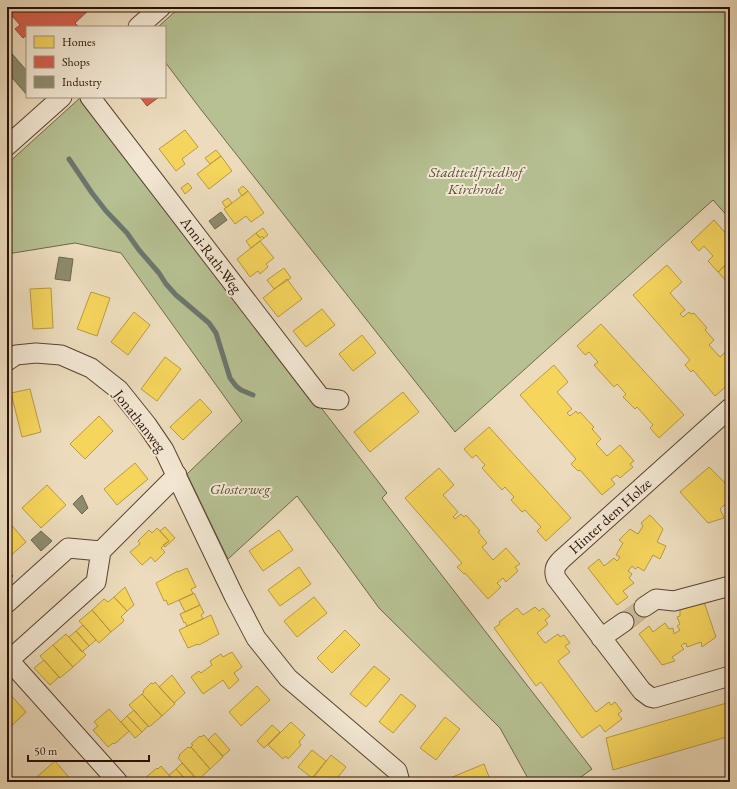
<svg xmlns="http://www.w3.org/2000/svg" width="737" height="789" font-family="'EB Garamond',serif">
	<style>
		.green { fill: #b6c092; stroke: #6f684a }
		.homes { fill: #f6d55c; stroke: #b89a41 }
		.shops { fill: #d6604d; stroke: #a24836 }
		.industry { fill: #8c8c6e; stroke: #6e664d }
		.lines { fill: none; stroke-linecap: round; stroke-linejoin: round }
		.stream { stroke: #6c766e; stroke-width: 5 }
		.minor-tunnel { stroke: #cfbda1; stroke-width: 19; stroke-dasharray: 19 10; stroke-linecap: butt }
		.minor-casing { stroke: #594230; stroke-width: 21 }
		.minor { stroke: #f3e8d4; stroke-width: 19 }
		.labels { text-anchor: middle; stroke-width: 4; stroke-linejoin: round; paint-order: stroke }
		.park-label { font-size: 15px; font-style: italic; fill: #5a4d34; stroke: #f3e8d4 }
		.street-label { font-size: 15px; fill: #280f01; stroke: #f3e8d4 }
	</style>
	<rect width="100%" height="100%" fill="#ecdcbd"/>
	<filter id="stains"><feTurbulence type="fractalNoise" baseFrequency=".005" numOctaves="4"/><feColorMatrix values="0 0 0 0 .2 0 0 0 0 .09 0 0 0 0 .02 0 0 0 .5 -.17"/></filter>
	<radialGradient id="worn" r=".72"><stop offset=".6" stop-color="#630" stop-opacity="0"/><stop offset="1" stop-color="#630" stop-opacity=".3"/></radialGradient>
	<path class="green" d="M 180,7 L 730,7 L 730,219 L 713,200 L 455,432 L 199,107 L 165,62 L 165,27 L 158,27 Z
		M 81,97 L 387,493 L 382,498 L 592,769 L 574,782 L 530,782 L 500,728 L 379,608 L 297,496 L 228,559 L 187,474 L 242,421 L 121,253 L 75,243 L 7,254 L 7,164 Z"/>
	<path class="homes" d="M 185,130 L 198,147 L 182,159 L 185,164 L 176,171 L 159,149 Z
		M 216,150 L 221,156 L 210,164 L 205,158 Z
		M 221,156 L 232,171 L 209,189 L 197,174 Z
		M 188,183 L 192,188 L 185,194 L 181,188 Z
		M 243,186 L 248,191 L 242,196 L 238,190 Z
		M 248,191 L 264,213 L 251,222 L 246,216 L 235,224 L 224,209 Z
		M 228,198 L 232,203 L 226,208 L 222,202 Z
		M 714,220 L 730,238 L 730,261 L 718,272 L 708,261 L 713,256 L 704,246 L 699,251 L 691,242 Z
		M 263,228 L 268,235 L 264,238 L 262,236 L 260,238 L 256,233 Z
		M 256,233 L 260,238 L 262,236 L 264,238 L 251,248 L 246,241 Z
		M 260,241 L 274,258 L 266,264 L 268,267 L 260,274 L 258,271 L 250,277 L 237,259 Z
		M 730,261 L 730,277 L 726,281 L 718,272 Z
		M 667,265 L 682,282 L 670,293 L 685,310 L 680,314 L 683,317 L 689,312 L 691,314 L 694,313 L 707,328 L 705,330 L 714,340 L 709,345 L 720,357 L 730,348 L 730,375 L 725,380 L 729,384 L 715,396 L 693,370 L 691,372 L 685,365 L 690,360 L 633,295 Z
		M 284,268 L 291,278 L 274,289 L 267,280 Z
		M 287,279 L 302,299 L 278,317 L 263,298 Z
		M 51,288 L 53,328 L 33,329 L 30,289 Z
		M 91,292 L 110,298 L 97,336 L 77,329 Z
		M 322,309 L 335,325 L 306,347 L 293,331 Z
		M 134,312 L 150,325 L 128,355 L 111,342 Z
		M 601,324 L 684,415 L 659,438 L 650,428 L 653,425 L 637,407 L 635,409 L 623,397 L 626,394 L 617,384 L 614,387 L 594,365 L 598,362 L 589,352 L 585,355 L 577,346 Z
		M 362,335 L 376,353 L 353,371 L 339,354 Z
		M 165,357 L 181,369 L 157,401 L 141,389 Z
		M 554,365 L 568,382 L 557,392 L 572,409 L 567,413 L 570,416 L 576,411 L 578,414 L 580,412 L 594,427 L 592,429 L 601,439 L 596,444 L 607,456 L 620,445 L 634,461 L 630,464 L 633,467 L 620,478 L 617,475 L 611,479 L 615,484 L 602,495 L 580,470 L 578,471 L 571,464 L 576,459 L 520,395 Z
		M 30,389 L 41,432 L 22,437 L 11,393 Z
		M 403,392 L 419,412 L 370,452 L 354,432 Z
		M 200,399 L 212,412 L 183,440 L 170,427 Z
		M 99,416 L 113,431 L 85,459 L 70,444 Z
		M 489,427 L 571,518 L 546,541 L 537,531 L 541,527 L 525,510 L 522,512 L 511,500 L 514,497 L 505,487 L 502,490 L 482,468 L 485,465 L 476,455 L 472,458 L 464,449 Z
		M 135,463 L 148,479 L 117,505 L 104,489 Z
		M 709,467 L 730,488 L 730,508 L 724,505 L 720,509 L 724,518 L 708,523 L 680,492 Z
		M 439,468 L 454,485 L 443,495 L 458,512 L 453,517 L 455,519 L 461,514 L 464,517 L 466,515 L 480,531 L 478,532 L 487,543 L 482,547 L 493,560 L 506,548 L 520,564 L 515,567 L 518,571 L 506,582 L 503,578 L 497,583 L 501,587 L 488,599 L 465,573 L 464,574 L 457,567 L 462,563 L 405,498 Z
		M 47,485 L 66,505 L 41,528 L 22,508 Z
		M 650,515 L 663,529 L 657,542 L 666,546 L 660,559 L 653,555 L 644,571 L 638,567 L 635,569 L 632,566 L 628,571 L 632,574 L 629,578 L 634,583 L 623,591 L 628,597 L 617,605 L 588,568 L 599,559 L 604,566 L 614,558 L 617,561 L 620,557 L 616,555 L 623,543 L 619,540 L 630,529 L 638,534 L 643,526 L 641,523 Z
		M 8,521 L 26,542 L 7,559 L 7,522 Z
		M 165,527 L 175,538 L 165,547 L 163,545 L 169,541 L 160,531 Z
		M 157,528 L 169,541 L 161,548 L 165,552 L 155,562 L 151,557 L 142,565 L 130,552 L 140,544 L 138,541 L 149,530 L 152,533 Z
		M 279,530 L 293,550 L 263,571 L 249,551 Z
		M 299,567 L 311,584 L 280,606 L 268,590 Z
		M 187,568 L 196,587 L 191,589 L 193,594 L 168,605 L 166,600 L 164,601 L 156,583 L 178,571 L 178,572 Z
		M 125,587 L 134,605 L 127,611 L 114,597 Z
		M 194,593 L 200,605 L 185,612 L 179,600 Z
		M 114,597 L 127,611 L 121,617 L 124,620 L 123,622 L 111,632 L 92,610 L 104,599 L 108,602 Z
		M 314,597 L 327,613 L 297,637 L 284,621 Z
		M 703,599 L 716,637 L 702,647 L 701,642 L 687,647 L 686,643 L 683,644 L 681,646 L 684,649 L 672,657 L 675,661 L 662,665 L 639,634 L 649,626 L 653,632 L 665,623 L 669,629 L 673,628 L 674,634 L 680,630 L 677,626 L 680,624 L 677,617 L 680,616 L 680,607 Z
		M 639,600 L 650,614 L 630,630 L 619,616 Z
		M 200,605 L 204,613 L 201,615 L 203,619 L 187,626 L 185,622 L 184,623 L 180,614 Z
		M 535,607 L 539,611 L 543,608 L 550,616 L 545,620 L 548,624 L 537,633 L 545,643 L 558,634 L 560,637 L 564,635 L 570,643 L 565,646 L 570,652 L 558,661 L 596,712 L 609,702 L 611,705 L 615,702 L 622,711 L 618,714 L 622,719 L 605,732 L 600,725 L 582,738 L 541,682 L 536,686 L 494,628 L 500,624 L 499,622 L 517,608 L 523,615 Z
		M 92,610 L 111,632 L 99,643 L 79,621 Z
		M 211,615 L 219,634 L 199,645 L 198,644 L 188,648 L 179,630 Z
		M 83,625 L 96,640 L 89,646 L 76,631 Z
		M 345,630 L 360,645 L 332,673 L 317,658 Z
		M 76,631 L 89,646 L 82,652 L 69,637 Z
		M 66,634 L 86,655 L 73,667 L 53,645 Z
		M 53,645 L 73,667 L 60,678 L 40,656 Z
		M 232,652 L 242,667 L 234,673 L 239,680 L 229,689 L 223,680 L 203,694 L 191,677 L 199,671 L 201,673 L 212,665 L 210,661 L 221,654 L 223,657 Z
		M 44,660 L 59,677 L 50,685 L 34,668 Z
		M 374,666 L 390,679 L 366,707 L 350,694 Z
		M 172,675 L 185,693 L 174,703 L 159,687 Z
		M 155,682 L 175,704 L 162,716 L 142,694 L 144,692 L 143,691 L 151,683 L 153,684 Z
		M 257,686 L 270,700 L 241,726 L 229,712 Z
		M 7,691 L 26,712 L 7,730 Z
		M 142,694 L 162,716 L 149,727 L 129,705 Z
		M 401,694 L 416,706 L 393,733 L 379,722 Z
		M 730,702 L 730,736 L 613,770 L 606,738 Z
		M 109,709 L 129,731 L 117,742 L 114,744 L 113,743 L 108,747 L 93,730 L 98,726 L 94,722 Z
		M 134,710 L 148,726 L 142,732 L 127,716 Z
		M 127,716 L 142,732 L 135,738 L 121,722 Z
		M 445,717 L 460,729 L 436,760 L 420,748 Z
		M 291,722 L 305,735 L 299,742 L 301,745 L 288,759 L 286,756 L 283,759 L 268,745 Z
		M 272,725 L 280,732 L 264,748 L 257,741 Z
		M 215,733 L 230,750 L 223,756 L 208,740 Z
		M 204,735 L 223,757 L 210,769 L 191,747 L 193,745 L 191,744 L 200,736 L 201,737 Z
		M 188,747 L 189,748 L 191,747 L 210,769 L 198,780 L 178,758 L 180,756 L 179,755 Z
		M 312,750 L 326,761 L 312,778 L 298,767 Z
		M 331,755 L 346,767 L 334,782 L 310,782 Z
		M 55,761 L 73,782 L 31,782 Z
		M 182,763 L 197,780 L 194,782 L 188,782 L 176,769 Z
		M 484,764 L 491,782 L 452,782 L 450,778 Z
		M 161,766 L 175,782 L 144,782 L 146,779 L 145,778 L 157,768 L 158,769 Z
		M 176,769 L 188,782 L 175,782 L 169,775 Z"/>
	<path class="shops" d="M 7,7 L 92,7 L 75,23 L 79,27 L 27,27 L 27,35 L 23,38 L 15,29 L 20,25 L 7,10 Z
		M 140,97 L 159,97 L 147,106 Z"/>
	<path class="industry" d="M 7,48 L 27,71 L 27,95 L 7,72 Z
		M 221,212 L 227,220 L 215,229 L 209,221 Z
		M 59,257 L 73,259 L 70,281 L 55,279 Z
		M 82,495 L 88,508 L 82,514 L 73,504 Z
		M 41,531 L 52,541 L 41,551 L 31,540 Z
		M 7,569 L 13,576 L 7,581 Z"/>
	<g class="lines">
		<path class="stream" d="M 69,159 L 92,193 L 106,211 L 127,233 L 139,250 L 159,273 L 166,284 L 176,295 L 209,323 L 216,333 L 230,378 L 236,386 L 241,390 L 253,395"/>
		<path class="minor-tunnel" d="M 624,622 L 644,607"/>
		<g class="minor-casing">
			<path id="minor" d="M 138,27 L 161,7
				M 90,97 L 321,398 L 339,400
				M 7,146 L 62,97
				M 7,361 L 16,355 L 36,353 L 61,355 L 91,368 L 119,390 L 147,425 L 164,450 L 234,596 L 256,638 L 288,678 L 397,771 L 400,782
				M 730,408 L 562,559 C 556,565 553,569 556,578 L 642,691 L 650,697 L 654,698 L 730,676
				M 7,603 L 68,548 L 101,551
				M 644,607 L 656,599 L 674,601 L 730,586
				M 601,638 L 624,622
				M 7,658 L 118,782
				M 7,662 L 96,582 L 101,551 L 177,475"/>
		</g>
		<use href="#minor" class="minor"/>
	</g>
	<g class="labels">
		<g class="park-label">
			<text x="476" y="177">Stadtteilfriedhof<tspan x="476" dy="17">Kirchrode</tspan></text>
			<text x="240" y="494">Glosterweg</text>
		</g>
		<g class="street-label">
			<text transform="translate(211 255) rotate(53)" y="5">Anni-Rath-Weg</text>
			<text transform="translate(140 421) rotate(52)" y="5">Jonathanweg</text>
			<text transform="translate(610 516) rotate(-42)" y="5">Hinter dem Holze</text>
		</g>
	</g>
	<rect width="737" height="789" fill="none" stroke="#ecdcbd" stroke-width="24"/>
	<rect x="8" y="8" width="721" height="773" fill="none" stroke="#280f01" stroke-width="2"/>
	<rect x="12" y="12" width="713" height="765" fill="none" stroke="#280f01"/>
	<rect x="26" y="26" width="140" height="72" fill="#f3e8d4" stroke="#a29180"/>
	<rect x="34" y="36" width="20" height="12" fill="#f6d55c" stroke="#a29180"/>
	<text x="62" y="46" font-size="12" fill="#280f01">Homes</text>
	<rect x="34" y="56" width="20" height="12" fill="#d6604d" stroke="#a29180"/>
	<text x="62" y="66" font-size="12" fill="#280f01">Shops</text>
	<rect x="34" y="76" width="20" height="12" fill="#8c8c6e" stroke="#a29180"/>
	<text x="62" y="86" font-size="12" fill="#280f01">Industry</text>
	<path d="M28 755v6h121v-6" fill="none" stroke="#280f01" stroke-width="2"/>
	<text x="34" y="755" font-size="12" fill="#280f01" stroke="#f3e8d4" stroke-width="3" paint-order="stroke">50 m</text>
	<rect width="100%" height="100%" filter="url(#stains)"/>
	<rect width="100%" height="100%" fill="url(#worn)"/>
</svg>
